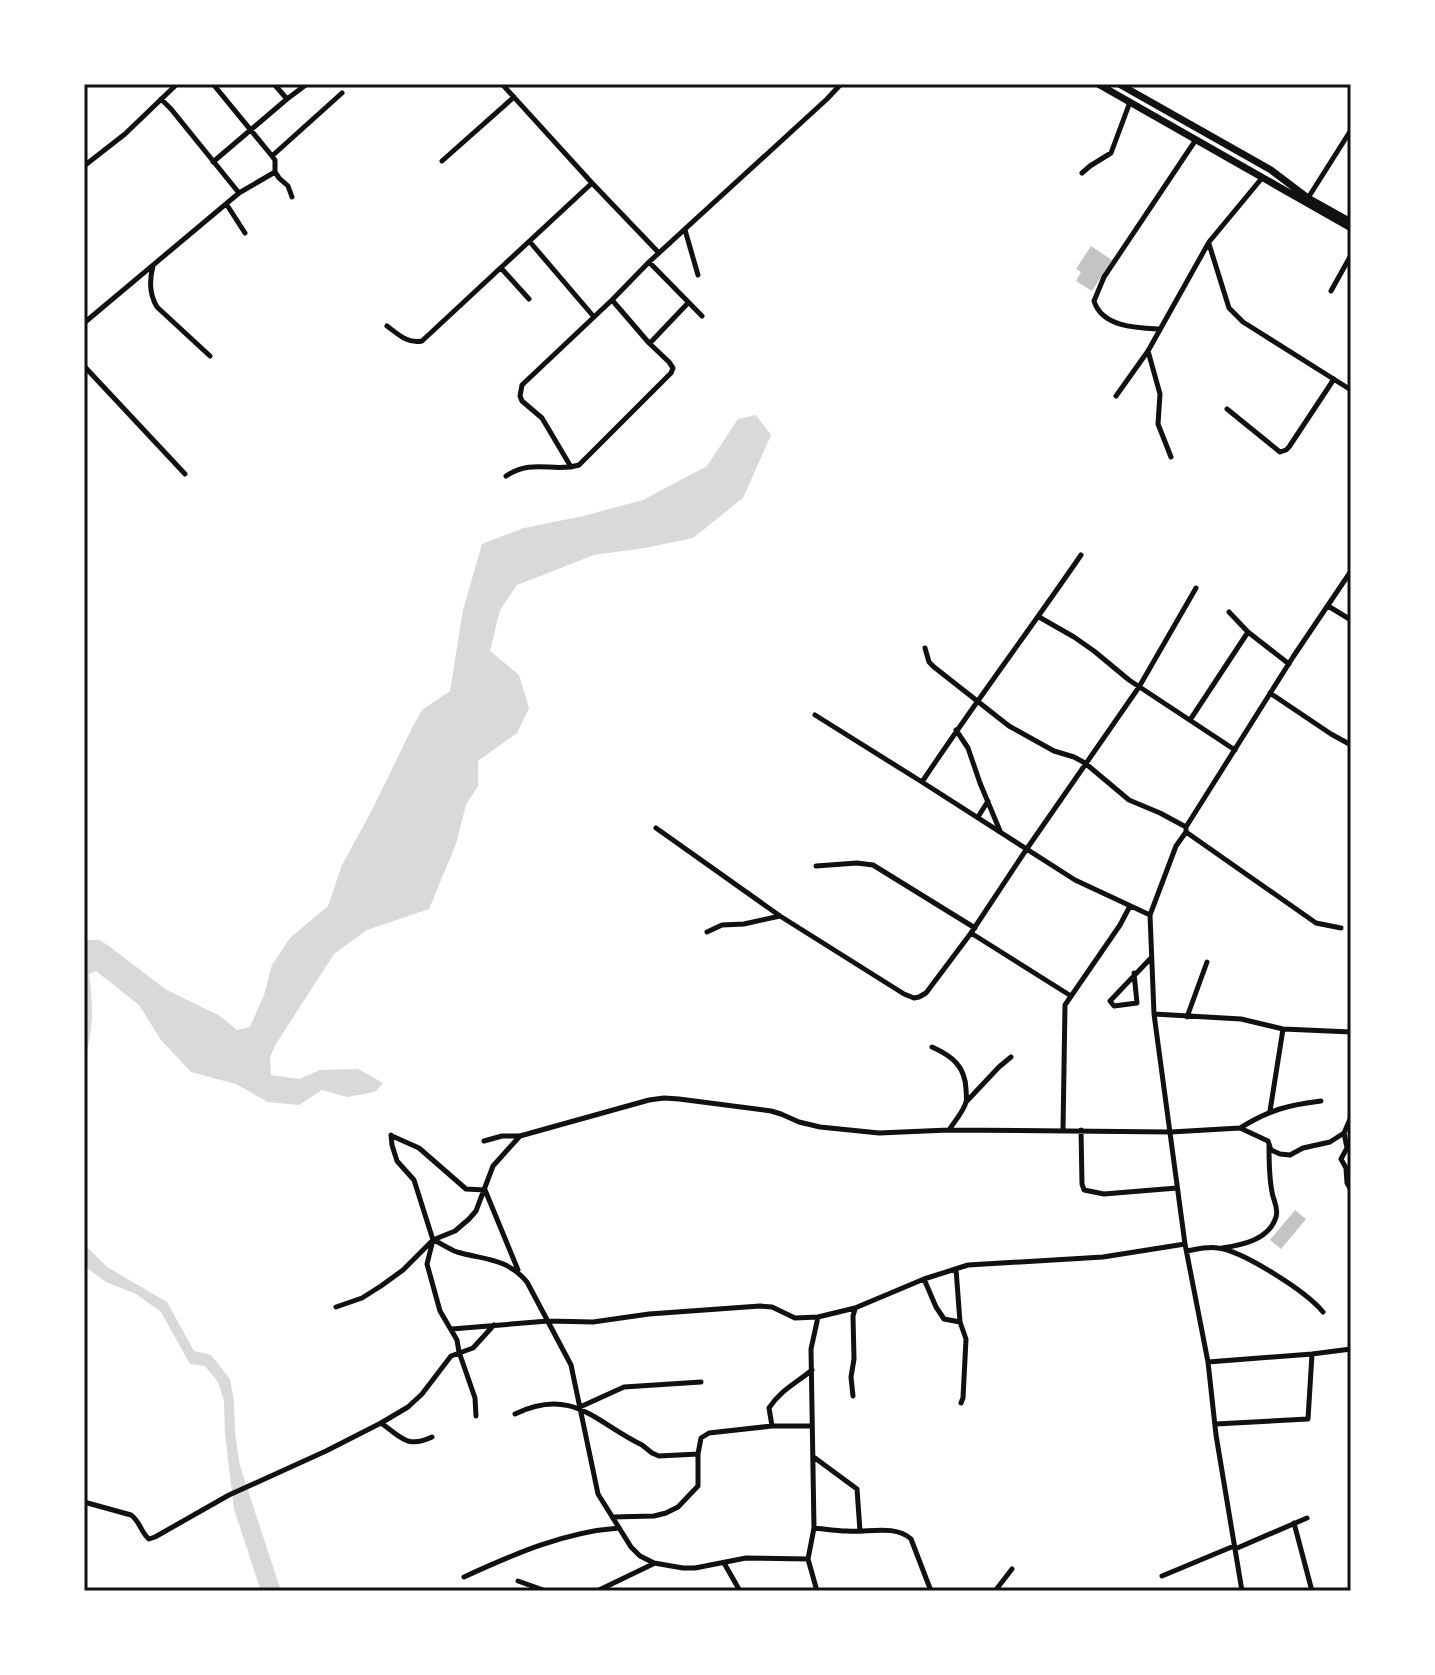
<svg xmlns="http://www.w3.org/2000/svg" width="1435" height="1675" font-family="'Asap Condensed',sans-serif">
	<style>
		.water { fill: #d9d9d9 }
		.building { fill: #c4c4c4 }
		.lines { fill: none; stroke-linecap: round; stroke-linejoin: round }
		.minor { stroke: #111; stroke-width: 5 }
		.primary { stroke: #111; stroke-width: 7 }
		.neatline { fill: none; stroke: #111; stroke-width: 3 }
	</style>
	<rect width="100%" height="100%" fill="#fff"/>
	<path class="water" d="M 756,415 L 771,435 L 743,498 L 693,538 L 645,548 L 594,555 L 517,585 L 500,610 L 490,651 L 519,675 L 529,708 L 517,733 L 478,761 L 478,786 L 466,805 L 456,844 L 429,909 L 367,930 L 334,954 L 276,1044 L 270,1057 L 271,1075 L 299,1079 L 320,1070 L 358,1069 L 383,1083 L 375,1092 L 347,1097 L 322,1090 L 299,1105 L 268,1102 L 236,1084 L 191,1072 L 161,1040 L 139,1005 L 96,971 L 89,974 C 94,1009 93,1029 84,1063 L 84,940 L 99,940 L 109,946 L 165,989 L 220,1016 L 237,1030 L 250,1027 L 264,995 L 272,965 L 290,938 L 328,906 L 342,865 L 371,812 L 412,728 L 422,710 L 450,691 L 463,610 L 482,544 L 524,528 L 583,516 L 643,500 L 707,466 L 738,419 Z
		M 84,1244 L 107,1267 L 167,1302 L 194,1351 L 211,1355 L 230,1379 L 234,1401 L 235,1433 L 240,1466 L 281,1591 L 261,1591 L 234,1509 L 225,1434 L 224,1401 L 218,1382 L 205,1366 L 190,1364 L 161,1312 L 136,1294 L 106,1282 L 84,1266 Z"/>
	<path class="building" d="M 1091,246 L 1112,260 L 1092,291 L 1076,281 L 1081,272 L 1076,269 Z
		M 1295,1210 L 1306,1219 L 1281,1249 L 1270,1240 Z"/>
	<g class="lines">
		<path class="minor" d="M 213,84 L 272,156 L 275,160 L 275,172 L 279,178 L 288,186 L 292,197
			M 274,84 L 287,99
			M 502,84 L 592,183 L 659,253
			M 272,156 L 342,93
			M 442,161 L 514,97
			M 213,162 L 287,99 L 307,84
			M 84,166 L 125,134 L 177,84
			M 1082,173 L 1090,166 L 1111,153 L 1130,102
			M 239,193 L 275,172
			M 1308,198 L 1351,130
			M 227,205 L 245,233
			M 685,230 L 698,275
			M 530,242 L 594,317
			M 1209,244 L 1229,308 L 1243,322 L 1351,390
			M 649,262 L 702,316
			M 153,266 C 149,281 149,294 157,307 L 210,356
			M 501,268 L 529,299
			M 1331,291 L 1351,255
			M 84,323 L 239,193 L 171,109 L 161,99
			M 387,326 C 398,334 407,344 422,341 L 592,183
			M 1159,329 C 1136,328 1102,327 1094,301 L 1104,277 L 1195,141
			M 650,343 L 688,303
			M 1148,351 L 1160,394 L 1158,424 L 1171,457
			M 84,366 L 185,474
			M 1116,396 L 1148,351 L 1209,242 L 1262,178
			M 1227,409 L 1280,452 L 1286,450 L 1289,447 L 1334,379
			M 571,467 L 542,418 L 522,401 L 520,396 L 522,385 L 612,300 L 649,262 L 827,99 L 841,84
			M 506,476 C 533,458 554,473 579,465 L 671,373 L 673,368 L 669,362 L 649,343 L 612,300
			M 1081,555 C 1029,631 973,705 922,782 L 1075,880 L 1150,915
			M 1328,606 L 1351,620
			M 1229,612 L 1248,632 L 1289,664
			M 1039,617 L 1074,637 L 1094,651 L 1129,680 L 1235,750
			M 925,648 L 929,662 L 934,667 L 1009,726 L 1054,751 L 1074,757 L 1085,763 L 1129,800 L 1160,813 L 1186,827
			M 1270,693 L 1331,734 L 1351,745
			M 815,715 L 922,782
			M 1190,720 L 1248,632
			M 956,730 L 968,748 L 980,783 L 1000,831
			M 978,817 L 988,801
			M 656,828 L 780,916 L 904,994 L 914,998 L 919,997 L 926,993 L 971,933 L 1026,850 L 1139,687 L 1196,588
			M 1186,832 L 1316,923 L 1341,928
			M 816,866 L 857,863 L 873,865 L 975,928
			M 707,932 L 722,925 L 744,924 L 780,916
			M 971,933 L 1071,996
			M 1134,973 L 1137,1003 L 1114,1006 L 1110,1001 L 1150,959
			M 1154,1014 L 1241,1019 L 1283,1029 L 1351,1032
			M 1187,1017 L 1207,962
			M 932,1047 C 952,1056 965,1066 966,1089 C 966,1091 967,1100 966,1102 C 964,1111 954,1122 949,1130
			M 967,1101 L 999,1067 L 1011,1057
			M 1270,1111 L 1283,1029
			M 1240,1128 C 1269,1110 1288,1105 1321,1101
			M 1063,1130 L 1065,1005 L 1120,925 L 1130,906
			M 1081,1130 L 1082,1184 L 1084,1190 L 1104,1194 L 1177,1188
			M 1344,1133 L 1347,1148 L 1341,1159 L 1346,1168 L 1347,1183 L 1351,1190
			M 391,1135 L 392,1145 L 397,1161 L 414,1180 L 433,1240 L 427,1264 L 440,1311 L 457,1340 L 459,1352 L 475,1398 L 476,1416
			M 392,1136 L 419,1148 L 466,1189 L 485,1190 L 518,1270
			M 484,1141 L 502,1136 L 519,1136
			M 434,1240 C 442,1244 449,1249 457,1252 C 485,1260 507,1258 527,1282 L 571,1365 L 598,1494 L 631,1547 L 640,1556 L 654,1563 L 683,1568 L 695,1568 L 746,1558 L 808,1559
			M 1222,1248 C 1242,1245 1269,1240 1276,1217 C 1279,1208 1273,1200 1272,1192 C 1269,1177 1269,1161 1269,1146
			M 1187,1251 C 1198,1249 1208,1246 1218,1248 C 1243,1251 1307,1292 1323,1312
			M 956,1269 L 960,1322 L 966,1339 L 963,1398 L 961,1403
			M 924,1279 L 936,1307 L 944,1319 L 960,1322
			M 336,1307 L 362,1298 L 381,1286 L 403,1270 L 433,1240 L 455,1231 L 469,1219 L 476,1211 L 493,1166 L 520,1136 L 649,1100 L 664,1098 L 679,1099 L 771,1111 L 781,1114 L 799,1122 L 820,1127 L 879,1133 L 949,1130 L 1171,1132 L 1240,1128 L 1268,1141 L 1271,1150 L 1280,1154 L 1290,1155 L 1303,1148 L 1330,1142 L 1344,1133 L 1351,1117
			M 452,1329 L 548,1321 L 593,1322 L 649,1314 L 760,1306 L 772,1307 L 795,1318 L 818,1317
			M 1208,1362 L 1312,1354 L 1351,1349
			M 853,1396 L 851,1377 L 854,1359 L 853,1316 L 855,1309
			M 580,1407 L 624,1387 L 701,1382
			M 515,1414 C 573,1386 596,1423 642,1445 L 652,1453 L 659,1456 L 698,1454
			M 381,1423 C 401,1437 407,1449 432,1437
			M 1216,1424 L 1308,1419 L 1312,1354
			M 772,1426 L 769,1408 C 781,1390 795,1384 812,1370
			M 815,1458 L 857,1489 L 860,1531
			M 84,1502 L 131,1515 C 140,1521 141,1533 149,1539 L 155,1537 L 229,1495 L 326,1451 L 381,1423 L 408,1407 L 422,1394 L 451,1356 L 473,1348 L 494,1325
			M 613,1517 L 654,1516 L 666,1513 L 678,1507 L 698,1486 L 698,1454 L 701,1438 L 709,1433 L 772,1426 L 812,1426
			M 1294,1523 L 1312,1591
			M 814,1528 C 825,1529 836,1531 847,1531 C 867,1533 895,1524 911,1539 L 931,1591
			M 1235,1549 L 1307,1518
			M 724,1563 L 740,1591
			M 1162,1576 L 1234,1546
			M 464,1577 C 514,1554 564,1532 619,1528
			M 518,1581 L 546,1591
			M 597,1591 L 653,1564
			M 817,1591 L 808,1559 L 814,1528 L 811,1349 L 818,1317 L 855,1308 L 924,1279 L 968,1265 L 1103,1257 L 1185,1244
			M 995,1591 L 1012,1569
			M 1242,1591 L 1216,1435 L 1208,1362 L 1185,1244 L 1154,1014 L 1150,915 L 1176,846 L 1186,832 L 1186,827 L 1293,657 L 1351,571"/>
		<path class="primary" d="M 1098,84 L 1351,228
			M 1119,84 L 1271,170 L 1308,198 L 1351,222"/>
	</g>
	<rect width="1435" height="1675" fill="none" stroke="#ffffff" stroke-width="172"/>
	<rect x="86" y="86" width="1263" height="1503" class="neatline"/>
</svg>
